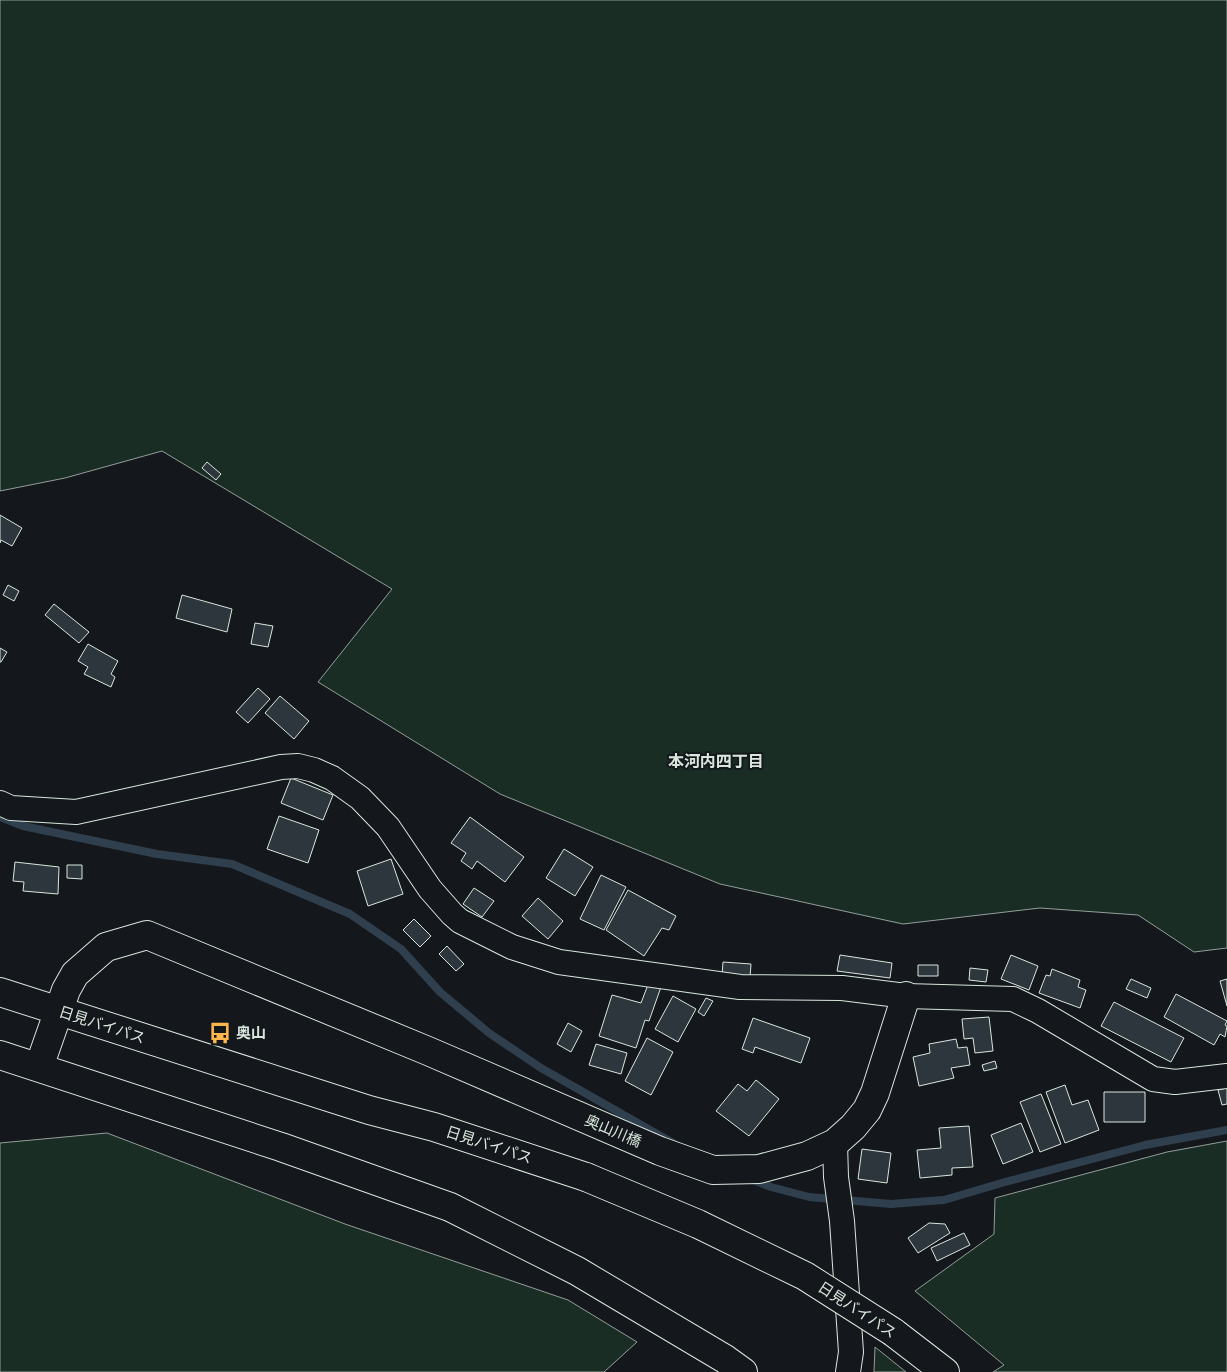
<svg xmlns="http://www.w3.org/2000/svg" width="1227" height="1372" font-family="'PT Sans Narrow','Noto Sans JP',sans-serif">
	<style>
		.green { fill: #1a2d24; stroke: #939e99 }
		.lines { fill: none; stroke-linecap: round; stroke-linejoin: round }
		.stream { stroke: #2f3f4d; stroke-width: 8 }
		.building { fill: #2c363c; stroke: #d8e6dc }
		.street-casing { stroke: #d8e6dc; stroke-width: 26 }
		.secondary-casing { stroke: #d8e6dc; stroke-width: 30 }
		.highway-casing { stroke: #d8e6dc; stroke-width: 30 }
		.street { stroke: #14181c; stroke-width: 24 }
		.secondary { stroke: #14181c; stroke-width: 28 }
		.highway { stroke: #14181c; stroke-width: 28 }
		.highway-bridge-casing { stroke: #d8e6dc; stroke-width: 30; stroke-linecap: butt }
		.highway-bridge { stroke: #14181c; stroke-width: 28 }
		.labels { text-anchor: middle; stroke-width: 4; stroke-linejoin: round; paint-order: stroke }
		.street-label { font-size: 15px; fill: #d8e6dc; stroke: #14181c }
		.poi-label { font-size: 15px; font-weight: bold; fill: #d8e6dc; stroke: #14181c; text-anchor: start }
		.neighbourhood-label { font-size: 16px; font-weight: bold; fill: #d8e6dc; stroke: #14181c }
	</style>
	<rect width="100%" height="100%" fill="#14181c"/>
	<path class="green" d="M 0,0 L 1227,0 L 1227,948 L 1194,952 L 1138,915 L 1040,908 L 903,924 L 720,884 L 500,794 L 318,682 L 392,589 L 162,451 L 65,478 L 0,491 Z
		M 107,1133 L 345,1224 L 568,1300 L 637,1342 L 604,1372 L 0,1372 L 0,1143 Z
		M 1227,1141 L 1227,1372 L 993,1372 L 1004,1365 L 915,1291 L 994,1234 L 995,1198 L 1167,1152 Z
		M 875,1347 L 906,1372 L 874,1372 Z"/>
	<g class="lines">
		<path class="stream" d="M 0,817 L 23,826 L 157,854 L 232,864 L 350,914 L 401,949 L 440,992 L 489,1033 L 541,1068 L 673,1143
			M 751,1179 L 771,1187 L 809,1197 L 891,1204 L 944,1200 L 1005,1182 L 1145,1145 L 1227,1130"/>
	</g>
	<path class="building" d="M 207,462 L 221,474 L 216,480 L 202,468 Z
		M 0,515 L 22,528 L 12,546 L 1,540 L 0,543 Z
		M 8,585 L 19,591 L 14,601 L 3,595 Z
		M 182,595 L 232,609 L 227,632 L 176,618 Z
		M 54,604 L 89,632 L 79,643 L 45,615 Z
		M 255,623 L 273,626 L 268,647 L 251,644 Z
		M 88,644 L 118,661 L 111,674 L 115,677 L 111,687 L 84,674 L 88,667 L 78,661 Z
		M 0,648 L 7,652 L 1,662 L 0,662 Z
		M 258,688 L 270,699 L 248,723 L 236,712 Z
		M 280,696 L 309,721 L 294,739 L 265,713 Z
		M 291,778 L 333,795 L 323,820 L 281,803 Z
		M 279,816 L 319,830 L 308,863 L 267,849 Z
		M 470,817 L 524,857 L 505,882 L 477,861 L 472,869 L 461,861 L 466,853 L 451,843 Z
		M 564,849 L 593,867 L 575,896 L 546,878 Z
		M 391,859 L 403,894 L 368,906 L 357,871 Z
		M 15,862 L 59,867 L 58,894 L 23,891 L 24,882 L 13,881 Z
		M 67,865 L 82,865 L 82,879 L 67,878 Z
		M 601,875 L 626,887 L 604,930 L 580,919 Z
		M 474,888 L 494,901 L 482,917 L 463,904 Z
		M 628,890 L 676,916 L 669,930 L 662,928 L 644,956 L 606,930 Z
		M 538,898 L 563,921 L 548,939 L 522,916 Z
		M 414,919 L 431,936 L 420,947 L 403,930 Z
		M 447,946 L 464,964 L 456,971 L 439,954 Z
		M 840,955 L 892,963 L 890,978 L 837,971 Z
		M 1011,955 L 1038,966 L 1029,990 L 1001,979 Z
		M 723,962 L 751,964 L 750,978 L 722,976 Z
		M 918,965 L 938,965 L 938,976 L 918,976 Z
		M 970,968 L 988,970 L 986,982 L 969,980 Z
		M 1052,969 L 1080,980 L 1078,987 L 1086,990 L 1080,1008 L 1039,993 L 1046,975 L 1050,976 Z
		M 1131,979 L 1151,988 L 1147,998 L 1126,989 Z
		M 1227,979 L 1227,1006 L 1220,981 Z
		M 649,982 L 661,987 L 649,1021 L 645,1020 L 636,1048 L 599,1036 L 612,995 L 641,1003 Z
		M 1176,994 L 1227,1021 L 1225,1025 L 1227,1026 L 1225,1037 L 1220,1034 L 1214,1045 L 1164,1017 Z
		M 673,996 L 696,1009 L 678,1042 L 655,1029 Z
		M 706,998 L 713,1001 L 704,1016 L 698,1012 Z
		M 1114,1002 L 1184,1038 L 1171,1062 L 1101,1026 Z
		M 989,1017 L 993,1051 L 975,1053 L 973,1038 L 964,1039 L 962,1019 Z
		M 753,1018 L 810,1038 L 801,1063 L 755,1047 L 753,1053 L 742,1049 Z
		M 568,1023 L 582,1031 L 571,1052 L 557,1044 Z
		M 647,1038 L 673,1052 L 651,1095 L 625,1081 Z
		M 956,1039 L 958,1048 L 967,1047 L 970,1065 L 951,1068 L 954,1078 L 919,1086 L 913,1057 L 930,1053 L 929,1044 Z
		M 596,1044 L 627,1053 L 621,1074 L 589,1065 Z
		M 995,1061 L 997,1068 L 984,1071 L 982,1065 Z
		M 756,1080 L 779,1099 L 749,1136 L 716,1111 L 738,1084 L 747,1091 Z
		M 1065,1085 L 1072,1105 L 1088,1100 L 1099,1130 L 1065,1143 L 1046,1092 Z
		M 1227,1088 L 1227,1104 L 1222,1105 L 1218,1090 Z
		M 1104,1092 L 1145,1092 L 1145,1122 L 1104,1122 Z
		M 1041,1094 L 1061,1144 L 1040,1152 L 1020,1102 Z
		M 1021,1123 L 1033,1152 L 1003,1164 L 991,1135 Z
		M 969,1126 L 973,1167 L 952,1168 L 952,1175 L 920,1178 L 917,1150 L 941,1148 L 939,1128 Z
		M 862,1149 L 891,1153 L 887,1183 L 858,1179 Z
		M 929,1223 L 945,1224 L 950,1233 L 918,1253 L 908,1238 Z
		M 964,1233 L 970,1245 L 937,1261 L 931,1248 Z"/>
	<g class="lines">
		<g class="street-casing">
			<path id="street" d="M 0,803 L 11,808 L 76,812 L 281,767 L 298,766 L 314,770 L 332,778 L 360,798 L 388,827 L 430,889 L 452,914 L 460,921 L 512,947 L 559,962 L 740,987 L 842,988 L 906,996 L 1013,999 L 1038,1011 L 1153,1079 L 1175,1082 L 1227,1076
				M 835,1143 L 836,1177 L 842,1221 L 851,1352 L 848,1372"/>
		</g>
		<g class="secondary-casing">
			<path id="secondary" d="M 39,1067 L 66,990 L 75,974 L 106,947 L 147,935 L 428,1051 L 660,1151 L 713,1170 L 759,1169 L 807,1156 L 835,1143 L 853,1127 L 867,1110 L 875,1093 L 906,996"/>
		</g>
		<g class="highway-casing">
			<path id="highway" d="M 0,992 L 369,1110 L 434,1127 L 586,1177
				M 0,1055 L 281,1147 L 450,1207 L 577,1271 L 725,1359 L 743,1372
				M 893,1332 L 945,1372"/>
		</g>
		<use href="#street" class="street"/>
		<use href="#secondary" class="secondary"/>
		<use href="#highway" class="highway"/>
		<g class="highway-bridge-casing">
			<path id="highway-bridge" d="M 586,1177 L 698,1224 L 805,1276 L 893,1332"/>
		</g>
		<use href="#highway-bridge" class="highway-bridge"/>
	</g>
	<defs>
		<g id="bus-bare" transform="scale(1.725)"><path d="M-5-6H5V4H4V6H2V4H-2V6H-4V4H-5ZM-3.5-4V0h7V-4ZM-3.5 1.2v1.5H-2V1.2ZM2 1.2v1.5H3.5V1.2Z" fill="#ffb74d" stroke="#14181c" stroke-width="2.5" paint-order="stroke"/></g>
	</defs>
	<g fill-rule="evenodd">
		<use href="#bus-bare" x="220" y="1033"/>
	</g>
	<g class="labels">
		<g class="street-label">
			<text transform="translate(102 1025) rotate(18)" y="5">日見バイパス</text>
			<text transform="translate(613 1131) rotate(23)" y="5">奥山川橋</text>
			<text transform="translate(489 1145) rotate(18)" y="5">日見バイパス</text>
			<text transform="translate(857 1310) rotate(33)" y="5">日見バイパス</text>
		</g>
		<g class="poi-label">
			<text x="236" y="1038">奥山</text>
		</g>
		<g class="neighbourhood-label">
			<text x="716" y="767">本河内四丁目</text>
		</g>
	</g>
</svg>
